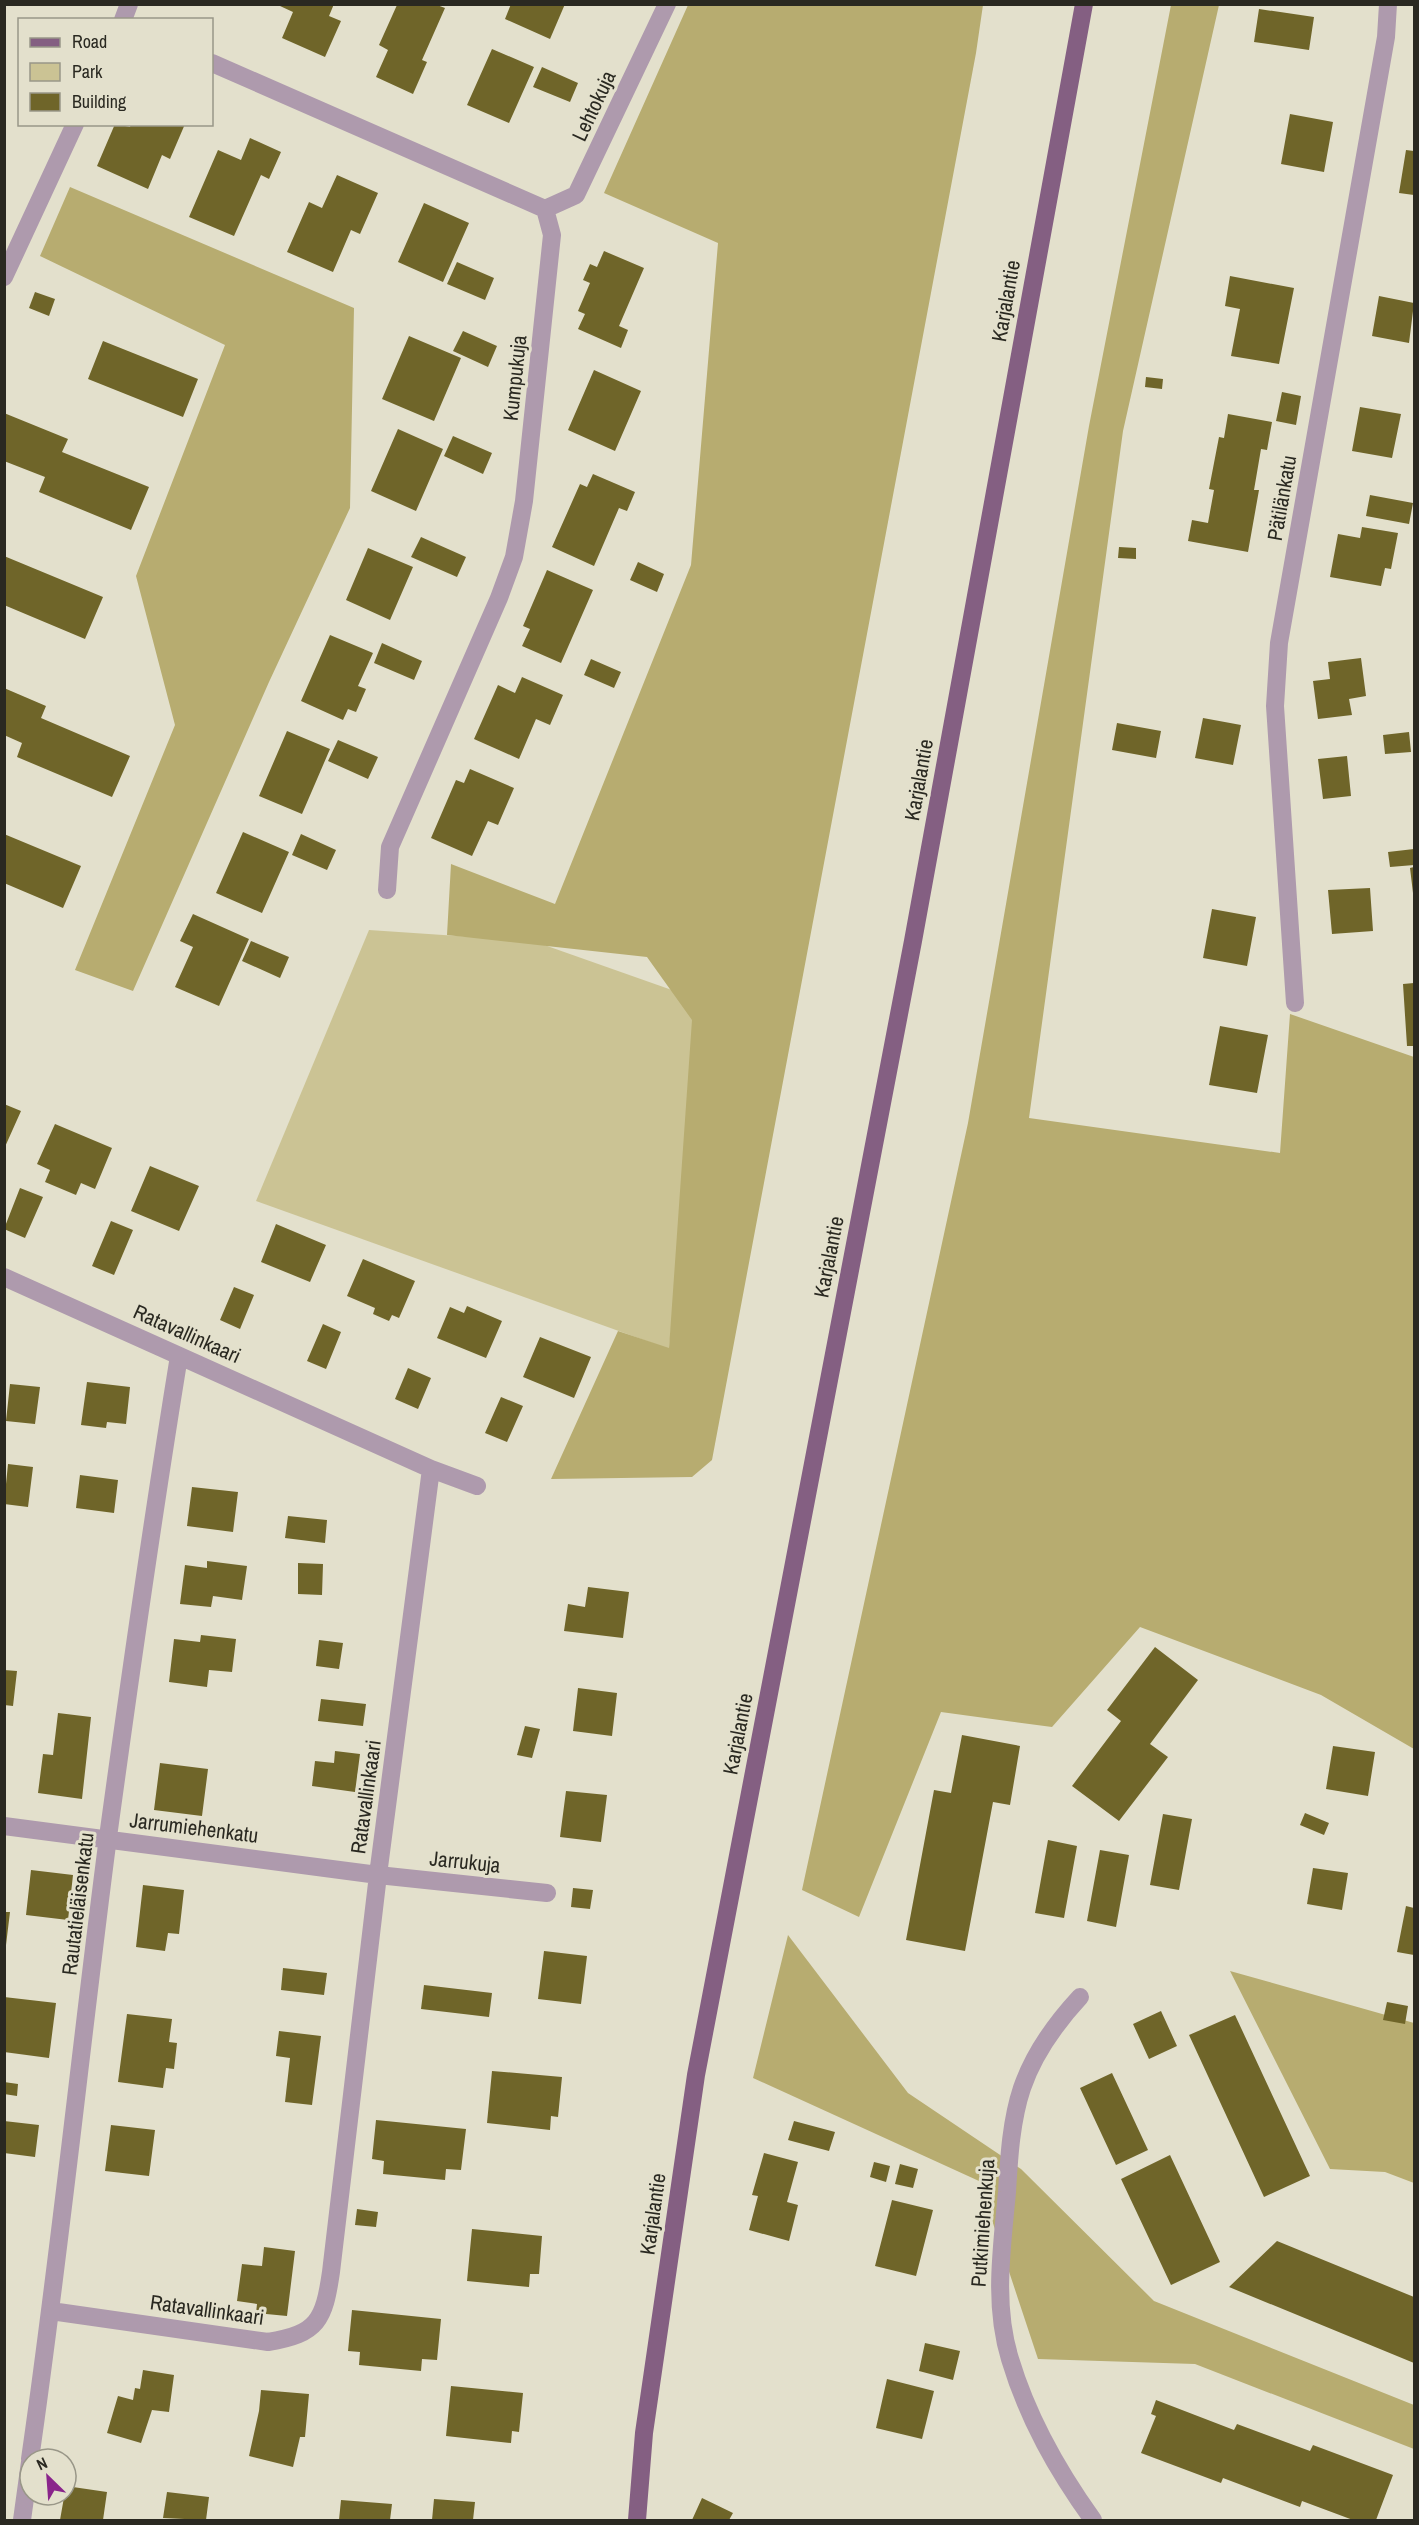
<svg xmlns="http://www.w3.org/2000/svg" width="1419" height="2525" font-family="'Archivo Narrow',sans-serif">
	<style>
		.green { fill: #cbc394 }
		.forest { fill: #b7ac70 }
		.building { fill: #6f6529 }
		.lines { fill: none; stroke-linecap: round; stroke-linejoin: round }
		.minor { stroke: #ae9aad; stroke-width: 18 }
		.major { stroke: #845f82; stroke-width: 18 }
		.labels { text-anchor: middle; stroke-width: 6; stroke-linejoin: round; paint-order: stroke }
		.street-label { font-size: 21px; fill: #2a2921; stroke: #e3e0cc }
	</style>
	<rect width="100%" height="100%" fill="#e3e0cc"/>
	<path class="green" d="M 369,930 L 533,941 L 703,1001 L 669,1349 L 256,1201 Z"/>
	<path class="forest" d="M 688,5 L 983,5 L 976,53 L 712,1460 L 692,1477 L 551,1479 L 618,1331 L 669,1348 L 692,1020 L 647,957 L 447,935 L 451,864 L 555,904 L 691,565 L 718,243 L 604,193 Z
		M 1171,5 L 1219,5 L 1123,431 L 1029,1118 L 1280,1153 L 1290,1014 L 1414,1057 L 1414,1749 L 1321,1695 L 1140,1627 L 1052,1727 L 941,1712 L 859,1917 L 802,1890 L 968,1123 L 1089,426 Z
		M 70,187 L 354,308 L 350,508 L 269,682 L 133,991 L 75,970 L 175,725 L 136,576 L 225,345 L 40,256 Z
		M 788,1935 L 908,2093 L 1021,2169 L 1154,2301 L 1414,2405 L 1414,2449 L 1195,2364 L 1038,2359 L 979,2181 L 753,2078 Z
		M 1230,1971 L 1414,2023 L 1414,2183 L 1385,2172 L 1330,2169 Z"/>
	<path class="building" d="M 281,4 L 334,4 L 329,16 L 341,21 L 325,57 L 282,38 L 293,12 L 280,6 Z
		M 511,4 L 565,4 L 550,39 L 505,19 Z
		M 397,5 L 437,5 L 445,8 L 422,60 L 427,62 L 413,94 L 376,77 L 388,50 L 379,45 Z
		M 1259,9 L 1314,17 L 1309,50 L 1254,42 Z
		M 492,49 L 534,67 L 509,123 L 467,105 Z
		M 542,67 L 578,83 L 570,102 L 533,87 Z
		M 1290,114 L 1333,122 L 1324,172 L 1281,164 Z
		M 115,124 L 130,127 L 131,124 L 185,124 L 170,159 L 162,155 L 148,189 L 97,166 Z
		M 250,138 L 281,152 L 269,179 L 261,175 L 234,236 L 189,217 L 218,150 L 241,160 Z
		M 1406,150 L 1414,151 L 1414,195 L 1399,193 Z
		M 337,175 L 378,193 L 360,234 L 351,230 L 333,272 L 287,252 L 309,202 L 322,208 Z
		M 424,203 L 469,223 L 443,282 L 398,262 Z
		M 604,251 L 644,268 L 619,326 L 628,330 L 621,348 L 578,329 L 585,314 L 578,311 L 590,283 L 583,280 L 590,264 L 597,267 Z
		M 457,262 L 494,278 L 485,300 L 447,284 Z
		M 1230,276 L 1294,288 L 1279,364 L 1231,356 L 1240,309 L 1225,306 Z
		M 35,292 L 55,299 L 49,316 L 29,308 Z
		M 1379,296 L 1414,303 L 1409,343 L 1372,336 Z
		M 463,331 L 497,346 L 488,367 L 453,351 Z
		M 409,336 L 461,358 L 434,421 L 382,399 Z
		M 103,341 L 198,379 L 183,417 L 88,379 Z
		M 594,370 L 641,391 L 615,451 L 568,430 Z
		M 1146,377 L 1163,379 L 1162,389 L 1145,387 Z
		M 1282,392 L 1301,396 L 1296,425 L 1276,421 Z
		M 1360,407 L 1401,414 L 1392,458 L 1352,451 Z
		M 4,413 L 68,439 L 62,452 L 149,487 L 131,530 L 39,492 L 45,477 L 4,461 Z
		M 1228,414 L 1272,422 L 1267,450 L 1261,449 L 1254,490 L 1259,490 L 1248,552 L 1188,541 L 1192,520 L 1208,523 L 1214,490 L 1209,489 L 1219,437 L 1224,438 Z
		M 398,429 L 443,449 L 416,511 L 371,491 Z
		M 453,436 L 492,453 L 483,474 L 444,456 Z
		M 593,474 L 635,492 L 627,511 L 619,508 L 594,566 L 552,547 L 580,484 L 587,487 Z
		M 1370,495 L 1413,503 L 1409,524 L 1366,516 Z
		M 1362,527 L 1398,533 L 1391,569 L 1385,568 L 1381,586 L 1330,577 L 1338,534 L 1360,538 Z
		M 421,537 L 466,557 L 457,577 L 411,557 Z
		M 1119,547 L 1136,548 L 1136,559 L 1118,558 Z
		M 368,548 L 413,567 L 390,620 L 346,600 Z
		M 4,556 L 103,597 L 85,639 L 4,605 Z
		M 638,562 L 664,574 L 657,592 L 630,580 Z
		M 547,570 L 593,590 L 561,663 L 522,646 L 530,629 L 523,626 Z
		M 330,635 L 373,653 L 358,686 L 366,689 L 356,712 L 348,709 L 343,720 L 301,701 Z
		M 382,643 L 422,661 L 414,680 L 374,663 Z
		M 1361,658 L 1366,696 L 1349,699 L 1352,715 L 1318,719 L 1313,681 L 1330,679 L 1328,662 Z
		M 591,659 L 621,672 L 614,688 L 584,675 Z
		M 522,677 L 563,695 L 550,725 L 536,719 L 519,759 L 474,739 L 498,685 L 515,693 Z
		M 4,688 L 46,706 L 41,718 L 130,756 L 112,797 L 17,757 L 22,743 L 4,735 Z
		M 1203,718 L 1241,725 L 1233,765 L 1195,758 Z
		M 1117,723 L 1161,731 L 1156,758 L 1112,750 Z
		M 287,731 L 330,749 L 302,814 L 259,796 Z
		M 1409,732 L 1411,752 L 1385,754 L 1383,735 Z
		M 338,740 L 378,757 L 368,779 L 328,761 Z
		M 1347,756 L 1351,796 L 1323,799 L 1318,759 Z
		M 470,769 L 514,788 L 498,825 L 488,821 L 472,856 L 431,838 L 456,780 L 464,783 Z
		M 243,832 L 289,852 L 262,913 L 216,893 Z
		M 4,834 L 81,866 L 63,908 L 4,883 Z
		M 301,834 L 336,850 L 327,870 L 292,855 Z
		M 1414,849 L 1414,865 L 1390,867 L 1388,852 Z
		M 1414,867 L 1414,893 L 1413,893 L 1410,868 Z
		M 1370,888 L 1373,931 L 1332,934 L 1328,890 Z
		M 1212,909 L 1256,917 L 1247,966 L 1203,958 Z
		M 193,914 L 249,939 L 219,1006 L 175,987 L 193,947 L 180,941 Z
		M 251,941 L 289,957 L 280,978 L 242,961 Z
		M 1414,983 L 1414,1046 L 1407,1046 L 1403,984 Z
		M 1220,1026 L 1268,1035 L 1257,1093 L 1209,1085 Z
		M 4,1104 L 21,1111 L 4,1149 Z
		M 55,1124 L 112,1148 L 95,1189 L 81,1183 L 76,1195 L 45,1182 L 50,1170 L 37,1164 Z
		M 150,1166 L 199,1186 L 179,1231 L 131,1211 Z
		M 20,1188 L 43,1197 L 25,1238 L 4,1229 Z
		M 111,1221 L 133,1230 L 114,1275 L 92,1266 Z
		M 276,1224 L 326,1245 L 310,1282 L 261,1262 Z
		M 363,1259 L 415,1281 L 399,1318 L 392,1315 L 389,1321 L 373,1314 L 375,1308 L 347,1296 Z
		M 234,1287 L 254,1295 L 240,1329 L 220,1320 Z
		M 467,1306 L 502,1321 L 486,1358 L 437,1338 L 450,1307 L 464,1313 Z
		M 323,1324 L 341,1332 L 326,1369 L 307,1361 Z
		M 540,1337 L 591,1357 L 574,1398 L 523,1377 Z
		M 408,1368 L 431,1378 L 418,1409 L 395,1399 Z
		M 87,1382 L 130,1387 L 126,1424 L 107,1422 L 106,1428 L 81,1425 Z
		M 10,1384 L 40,1387 L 35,1424 L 6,1421 Z
		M 501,1397 L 523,1406 L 507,1442 L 485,1433 Z
		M 8,1464 L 33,1467 L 28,1507 L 4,1504 Z
		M 80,1475 L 118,1480 L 114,1513 L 76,1508 Z
		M 192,1487 L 238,1492 L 233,1532 L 187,1526 Z
		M 288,1516 L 327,1520 L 325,1543 L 285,1538 Z
		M 207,1561 L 247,1566 L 242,1600 L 213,1596 L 211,1607 L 180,1604 L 185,1565 L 207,1568 Z
		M 298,1563 L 323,1564 L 322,1595 L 298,1594 Z
		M 588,1587 L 629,1592 L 623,1638 L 564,1631 L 568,1604 L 585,1607 Z
		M 201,1635 L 236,1639 L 232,1672 L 209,1670 L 207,1687 L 169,1682 L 174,1639 L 200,1642 Z
		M 319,1640 L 343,1643 L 339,1669 L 316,1666 Z
		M 1155,1647 L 1198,1680 L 1150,1744 L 1168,1757 L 1119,1821 L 1072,1786 L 1121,1721 L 1107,1710 Z
		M 4,1670 L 17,1671 L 13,1706 L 4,1705 Z
		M 578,1688 L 617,1693 L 612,1736 L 573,1731 Z
		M 321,1699 L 366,1704 L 363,1726 L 318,1721 Z
		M 58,1713 L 91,1717 L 82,1799 L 38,1793 L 43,1754 L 53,1755 Z
		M 525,1726 L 540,1729 L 532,1758 L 517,1755 Z
		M 962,1735 L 1020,1746 L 1010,1805 L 993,1802 L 965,1951 L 906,1940 L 934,1790 L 951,1793 Z
		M 1333,1746 L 1375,1752 L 1368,1796 L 1326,1789 Z
		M 335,1751 L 360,1754 L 355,1792 L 312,1786 L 315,1761 L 334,1763 Z
		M 160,1763 L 208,1769 L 202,1816 L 154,1810 Z
		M 566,1791 L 607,1795 L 601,1842 L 560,1837 Z
		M 1305,1813 L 1329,1823 L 1324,1835 L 1300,1825 Z
		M 1163,1814 L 1192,1819 L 1179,1890 L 1150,1885 Z
		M 1048,1840 L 1077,1846 L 1064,1918 L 1035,1913 Z
		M 1100,1850 L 1129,1855 L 1116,1927 L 1087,1921 Z
		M 1313,1868 L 1348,1873 L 1342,1910 L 1307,1904 Z
		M 31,1870 L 73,1875 L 68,1920 L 26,1915 Z
		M 143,1885 L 184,1890 L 179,1934 L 168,1933 L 165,1951 L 136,1947 Z
		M 573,1888 L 593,1890 L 590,1909 L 571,1907 Z
		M 1406,1906 L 1414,1908 L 1414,1955 L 1397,1952 Z
		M 4,1912 L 10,1912 L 6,1945 L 4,1944 Z
		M 544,1951 L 587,1956 L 581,2004 L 538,1999 Z
		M 283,1968 L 327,1973 L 324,1995 L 281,1990 Z
		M 424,1985 L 492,1993 L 489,2017 L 421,2009 Z
		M 4,1997 L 56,2003 L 49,2058 L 4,2052 Z
		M 1387,2002 L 1408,2006 L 1405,2024 L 1383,2020 Z
		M 1161,2011 L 1177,2046 L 1149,2059 L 1133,2024 Z
		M 127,2014 L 172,2019 L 169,2042 L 177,2043 L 174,2069 L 166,2068 L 163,2088 L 118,2082 Z
		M 1235,2015 L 1310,2176 L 1264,2197 L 1189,2035 Z
		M 279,2031 L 321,2036 L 312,2105 L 285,2102 L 290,2058 L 276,2056 Z
		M 492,2071 L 562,2077 L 558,2117 L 551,2116 L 550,2130 L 487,2123 Z
		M 1112,2073 L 1148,2150 L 1116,2165 L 1080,2088 Z
		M 4,2082 L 18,2084 L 17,2096 L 4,2094 Z
		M 376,2120 L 466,2129 L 461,2170 L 446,2169 L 445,2180 L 383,2174 L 384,2161 L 372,2159 Z
		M 4,2121 L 39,2125 L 35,2157 L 4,2153 Z
		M 794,2121 L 835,2132 L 829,2151 L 788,2140 Z
		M 111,2125 L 155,2130 L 149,2176 L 105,2171 Z
		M 764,2153 L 798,2162 L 787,2202 L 798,2205 L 789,2241 L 749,2230 L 758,2196 L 752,2195 Z
		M 1170,2155 L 1220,2262 L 1171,2285 L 1121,2179 Z
		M 874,2162 L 890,2166 L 886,2182 L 870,2177 Z
		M 900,2164 L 918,2169 L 913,2188 L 895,2184 Z
		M 892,2200 L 933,2210 L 916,2276 L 875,2266 Z
		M 357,2209 L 378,2212 L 376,2227 L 355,2225 Z
		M 472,2229 L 542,2236 L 539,2274 L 530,2274 L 529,2287 L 467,2281 Z
		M 1277,2241 L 1414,2297 L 1414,2363 L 1229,2287 Z
		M 264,2247 L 295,2251 L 287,2316 L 256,2313 L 257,2304 L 237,2301 L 242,2264 L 262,2266 Z
		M 352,2310 L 441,2319 L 437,2360 L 422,2359 L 421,2371 L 359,2365 L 360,2352 L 348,2351 Z
		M 925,2343 L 960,2351 L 953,2380 L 919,2371 Z
		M 143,2370 L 174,2375 L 169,2412 L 152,2410 L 141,2443 L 107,2433 L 118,2396 L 133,2400 L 135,2388 L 140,2389 Z
		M 887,2379 L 934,2391 L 922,2439 L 876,2428 Z
		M 451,2386 L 523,2393 L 519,2432 L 512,2431 L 511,2443 L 446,2436 Z
		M 261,2390 L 309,2394 L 305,2437 L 300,2437 L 293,2467 L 249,2456 L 259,2411 Z
		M 1156,2400 L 1234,2430 L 1237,2424 L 1310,2451 L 1313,2445 L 1393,2475 L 1376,2520 L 1353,2520 L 1302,2501 L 1300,2507 L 1223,2478 L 1221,2483 L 1141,2453 L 1156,2416 L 1151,2414 Z
		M 66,2486 L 107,2492 L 103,2520 L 60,2520 Z
		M 167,2492 L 209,2497 L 206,2520 L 163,2518 Z
		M 702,2498 L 733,2513 L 729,2520 L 692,2520 Z
		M 434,2499 L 475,2502 L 473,2520 L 432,2520 Z
		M 341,2500 L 392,2504 L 390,2520 L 339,2520 Z"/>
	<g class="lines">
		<path class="minor" d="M 123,20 L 129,4
			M 212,63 L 545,209 L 552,235 L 524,501 L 514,557 L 499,598 L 390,847 L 387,890
			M 545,209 L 576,195 L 667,4
			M 4,277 L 75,124
			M 1295,1003 L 1275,706 L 1279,643 L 1386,37 L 1388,4
			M 4,1277 L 431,1469 L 378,1875 L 331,2272 C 324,2320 318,2334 268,2342 L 51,2311
			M 431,1469 L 477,1486
			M 4,1826 L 378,1875 L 547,1893
			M 1080,1997 C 1055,2024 1034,2053 1022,2088 C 1011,2121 1009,2158 1007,2192 C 1002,2248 993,2304 1010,2359 C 1028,2419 1057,2470 1093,2520
			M 30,2459 C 60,2252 81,2044 108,1837 C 130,1676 153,1516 179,1356
			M 22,2520 L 30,2462"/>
		<path class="major" d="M 637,2520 L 644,2433 L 696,2075 L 913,941 L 1084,4"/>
	</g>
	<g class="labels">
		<g class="street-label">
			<text transform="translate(594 106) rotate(-65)" y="7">Lehtokuja</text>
			<text transform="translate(1006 301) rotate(-80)" y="7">Karjalantie</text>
			<text transform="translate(515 378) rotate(-84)" y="7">Kumpukuja</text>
			<text transform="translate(1282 498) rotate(-80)" y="7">Pätilänkatu</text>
			<text transform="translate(919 780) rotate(-80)" y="7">Karjalantie</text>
			<text transform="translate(829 1257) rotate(-79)" y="7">Karjalantie</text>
			<text transform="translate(187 1334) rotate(24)" y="7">Ratavallinkaari</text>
			<text transform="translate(738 1734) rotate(-79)" y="7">Karjalantie</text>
			<text transform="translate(366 1797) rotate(-82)" y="7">Ratavallinkaari</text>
			<text transform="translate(194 1828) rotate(7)" y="7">Jarrumiehenkatu</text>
			<text transform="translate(465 1862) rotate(6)" y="7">Jarrukuja</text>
			<text transform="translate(78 1904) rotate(-83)" y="7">Rautatieläisenkatu</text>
			<text transform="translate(653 2214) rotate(-82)" y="7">Karjalantie</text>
			<text transform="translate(983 2223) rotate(-86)" y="7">Putkimiehenkuja</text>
			<text transform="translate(207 2310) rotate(8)" y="7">Ratavallinkaari</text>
		</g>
	</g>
	<rect width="1419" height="2525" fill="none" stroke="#2a2921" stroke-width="12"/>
	<rect x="18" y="18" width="195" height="108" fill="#e3e0cc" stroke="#999788" stroke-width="1.5"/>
	<rect x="30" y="38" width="30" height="9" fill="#845f82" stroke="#999788" stroke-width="1.5"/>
	<text x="72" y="48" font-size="18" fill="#2a2921">Road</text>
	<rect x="30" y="63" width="30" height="18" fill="#cbc394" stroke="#999788" stroke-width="1.5"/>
	<text x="72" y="78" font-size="18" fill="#2a2921">Park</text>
	<rect x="30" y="93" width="30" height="18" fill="#6f6529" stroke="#999788" stroke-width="1.5"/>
	<text x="72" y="108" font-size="18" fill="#2a2921">Building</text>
	<g transform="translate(48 2477) rotate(335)"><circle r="28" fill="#e3e0cc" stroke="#999788" stroke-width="1.5"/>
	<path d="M0-4.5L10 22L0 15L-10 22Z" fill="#8a248b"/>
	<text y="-9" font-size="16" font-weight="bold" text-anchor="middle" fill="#2a2921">N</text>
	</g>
</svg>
